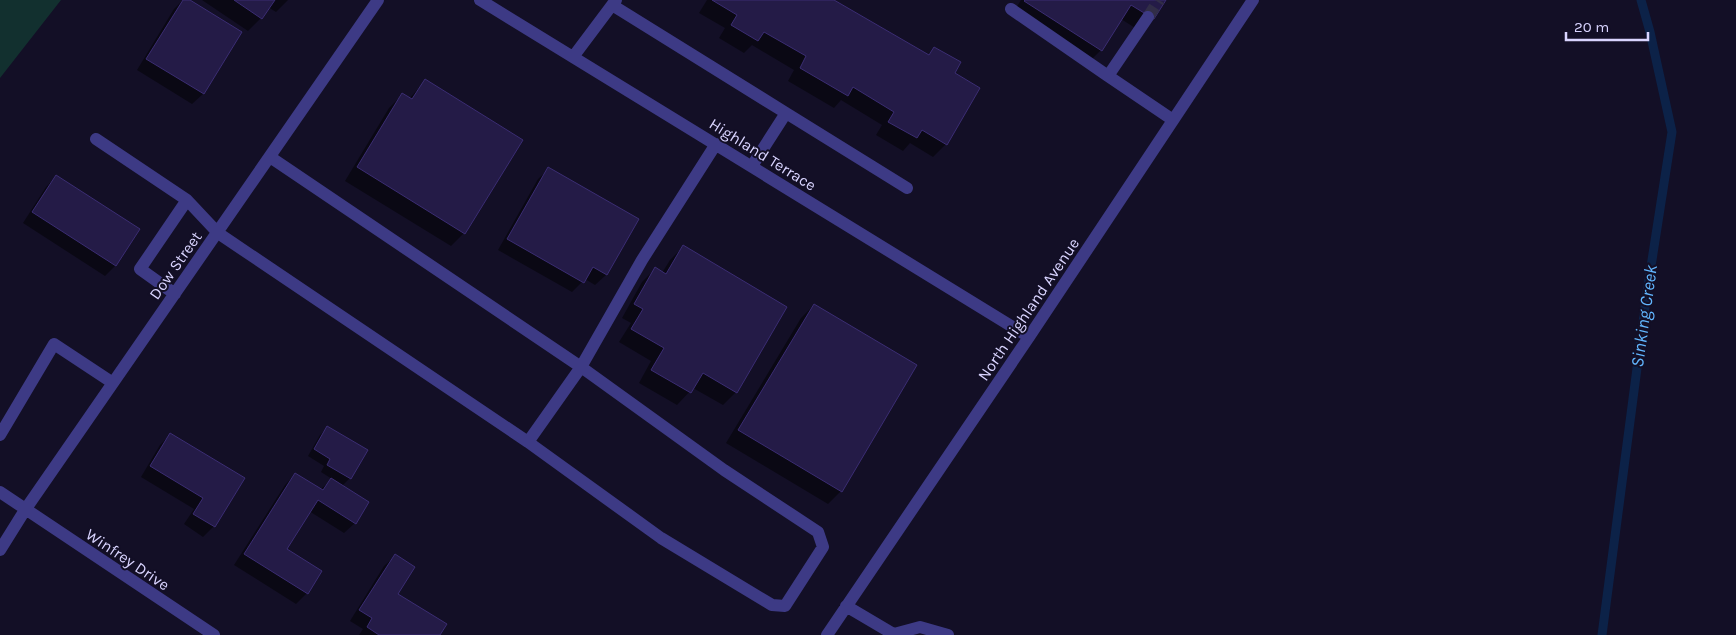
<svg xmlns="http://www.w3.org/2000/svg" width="1736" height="635" font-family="Karla,sans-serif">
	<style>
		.green { fill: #12302f }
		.shadow { fill: #0007 }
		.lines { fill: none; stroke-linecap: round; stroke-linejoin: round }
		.stream { stroke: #0c2248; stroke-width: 9 }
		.building { fill: #241b47; stroke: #3b2d73 }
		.minor-tunnel { stroke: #312d47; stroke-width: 12; stroke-dasharray: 12 6; stroke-linecap: butt }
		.minor { stroke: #3d3a85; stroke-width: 12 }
		.labels { text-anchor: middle; stroke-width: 4; stroke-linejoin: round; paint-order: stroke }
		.street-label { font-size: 16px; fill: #d9d4ff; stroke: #130f26 }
		.water-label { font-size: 18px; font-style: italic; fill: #62b6ff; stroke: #130f26 }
	</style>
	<rect width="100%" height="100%" fill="#130f26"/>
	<path class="green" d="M 0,0 L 61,0 L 0,78 Z"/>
	<path class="shadow" d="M 183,0 L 188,0 L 240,32 L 203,94 L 192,104 L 137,70 L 174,9 Z
		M 202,0 L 288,0 L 276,12 L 268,7 L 261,18 L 248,31 Z
		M 707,0 L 832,0 L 927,56 L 935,48 L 954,73 L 946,144 L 933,157 L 910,143 L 903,151 L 876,135 L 882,125 L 841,100 L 834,108 L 788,81 L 794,70 L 752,45 L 744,53 L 719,38 L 725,28 L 699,13 Z
		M 1021,0 L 1164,0 L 1140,31 L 1121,19 L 1101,50 L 1088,63 L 1012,15 Z
		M 425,81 L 464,233 L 451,246 L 345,181 L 389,108 L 402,95 L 409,99 Z
		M 549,169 L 637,219 L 606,275 L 595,285 L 585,279 L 572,292 L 498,250 L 538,179 Z
		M 56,177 L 138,230 L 115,266 L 105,276 L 23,223 L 46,187 Z
		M 683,247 L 736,392 L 723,405 L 693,388 L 677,405 L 639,383 L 651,361 L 619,342 L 631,323 L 622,318 L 642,282 L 655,269 L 662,273 L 670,260 Z
		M 814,305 L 841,491 L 828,504 L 726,443 L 801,318 Z
		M 328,427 L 350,478 L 342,486 L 355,523 L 344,533 L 309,511 L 285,550 L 320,572 L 307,593 L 296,604 L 234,565 L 285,485 L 295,474 L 320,490 L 332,479 L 321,472 L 324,466 L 308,456 L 320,435 Z
		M 170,435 L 243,479 L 214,526 L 203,537 L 184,524 L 194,509 L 141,477 L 160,445 Z
		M 395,556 L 396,594 L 438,635 L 359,635 L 363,629 L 350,621 L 384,566 Z"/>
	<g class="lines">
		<path class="stream" d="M 1602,635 L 1647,292 L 1672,132 L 1650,32 L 1641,0"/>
	</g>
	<path class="building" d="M 183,0 L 190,0 L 242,32 L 204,94 L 146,59 Z
		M 234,0 L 275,0 L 262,19 Z
		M 712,0 L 834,0 L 929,55 L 934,47 L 961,62 L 955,73 L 980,88 L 947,145 L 922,130 L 917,138 L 888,122 L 894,112 L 853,87 L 848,96 L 800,68 L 806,56 L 764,32 L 758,41 L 731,25 L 737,15 Z
		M 1025,0 L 1166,0 L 1154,19 L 1131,5 L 1102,51 L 1024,1 Z
		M 425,79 L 523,140 L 465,234 L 357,167 L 402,93 L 412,99 Z
		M 548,167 L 639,219 L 607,275 L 593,267 L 584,283 L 507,239 Z
		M 56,175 L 140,229 L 116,266 L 32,212 Z
		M 683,245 L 787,307 L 737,393 L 703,373 L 691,393 L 651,370 L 664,348 L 631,329 L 643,309 L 634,304 L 655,267 L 666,274 Z
		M 814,304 L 917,365 L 842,492 L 738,430 Z
		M 327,426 L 368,450 L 351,479 L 327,465 L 330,459 L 314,449 Z
		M 170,433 L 245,478 L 215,527 L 193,514 L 203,498 L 150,466 Z
		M 295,473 L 323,490 L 331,478 L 369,502 L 356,524 L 318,500 L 287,549 L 322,571 L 308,594 L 244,554 Z
		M 395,554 L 415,567 L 398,594 L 447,624 L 440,635 L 379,635 L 367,627 L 372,618 L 359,610 Z"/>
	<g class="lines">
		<path class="minor-tunnel" d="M 1148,17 L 1159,0"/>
		<path class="minor" d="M 480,0 L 1029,337
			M 616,0 L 612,5 L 786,113 L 752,166
			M 1011,9 L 1108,76 L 1148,17
			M 573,57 L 612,5
			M 1108,76 L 1173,120
			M 786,113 L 907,188
			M 96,139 L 187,200
			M 270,157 L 581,367 L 724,470 L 818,532 L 823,547 L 785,606 L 772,605 L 661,538 L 528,442 L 581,367 L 642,260 L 716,144
			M 175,294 L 140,269 L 187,200 L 218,233 L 528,442
			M 0,435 L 54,344 L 113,383
			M 0,492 L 214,635
			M 0,550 L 25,510 L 378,0
			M 846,606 L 895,635
			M 894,634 L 920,627 L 948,635
			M 827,635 L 1029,337 L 1253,0"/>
	</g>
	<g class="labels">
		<g class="street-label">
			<text transform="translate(763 154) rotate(32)" y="6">Highland Terrace</text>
			<text transform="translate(175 265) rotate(-55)" y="6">Dow Street</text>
			<text transform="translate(1028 309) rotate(-56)" y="6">North Highland Avenue</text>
			<text transform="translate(128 559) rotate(34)" y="6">Winfrey Drive</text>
		</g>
		<g class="water-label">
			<text transform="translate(1644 316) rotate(-82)" y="6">Sinking Creek</text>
		</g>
	</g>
	<path d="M1566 32v8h82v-8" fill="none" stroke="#d9d4ff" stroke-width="2.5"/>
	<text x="1574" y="32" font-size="15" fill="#d9d4ff" stroke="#130f26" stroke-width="4" paint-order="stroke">20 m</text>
</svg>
